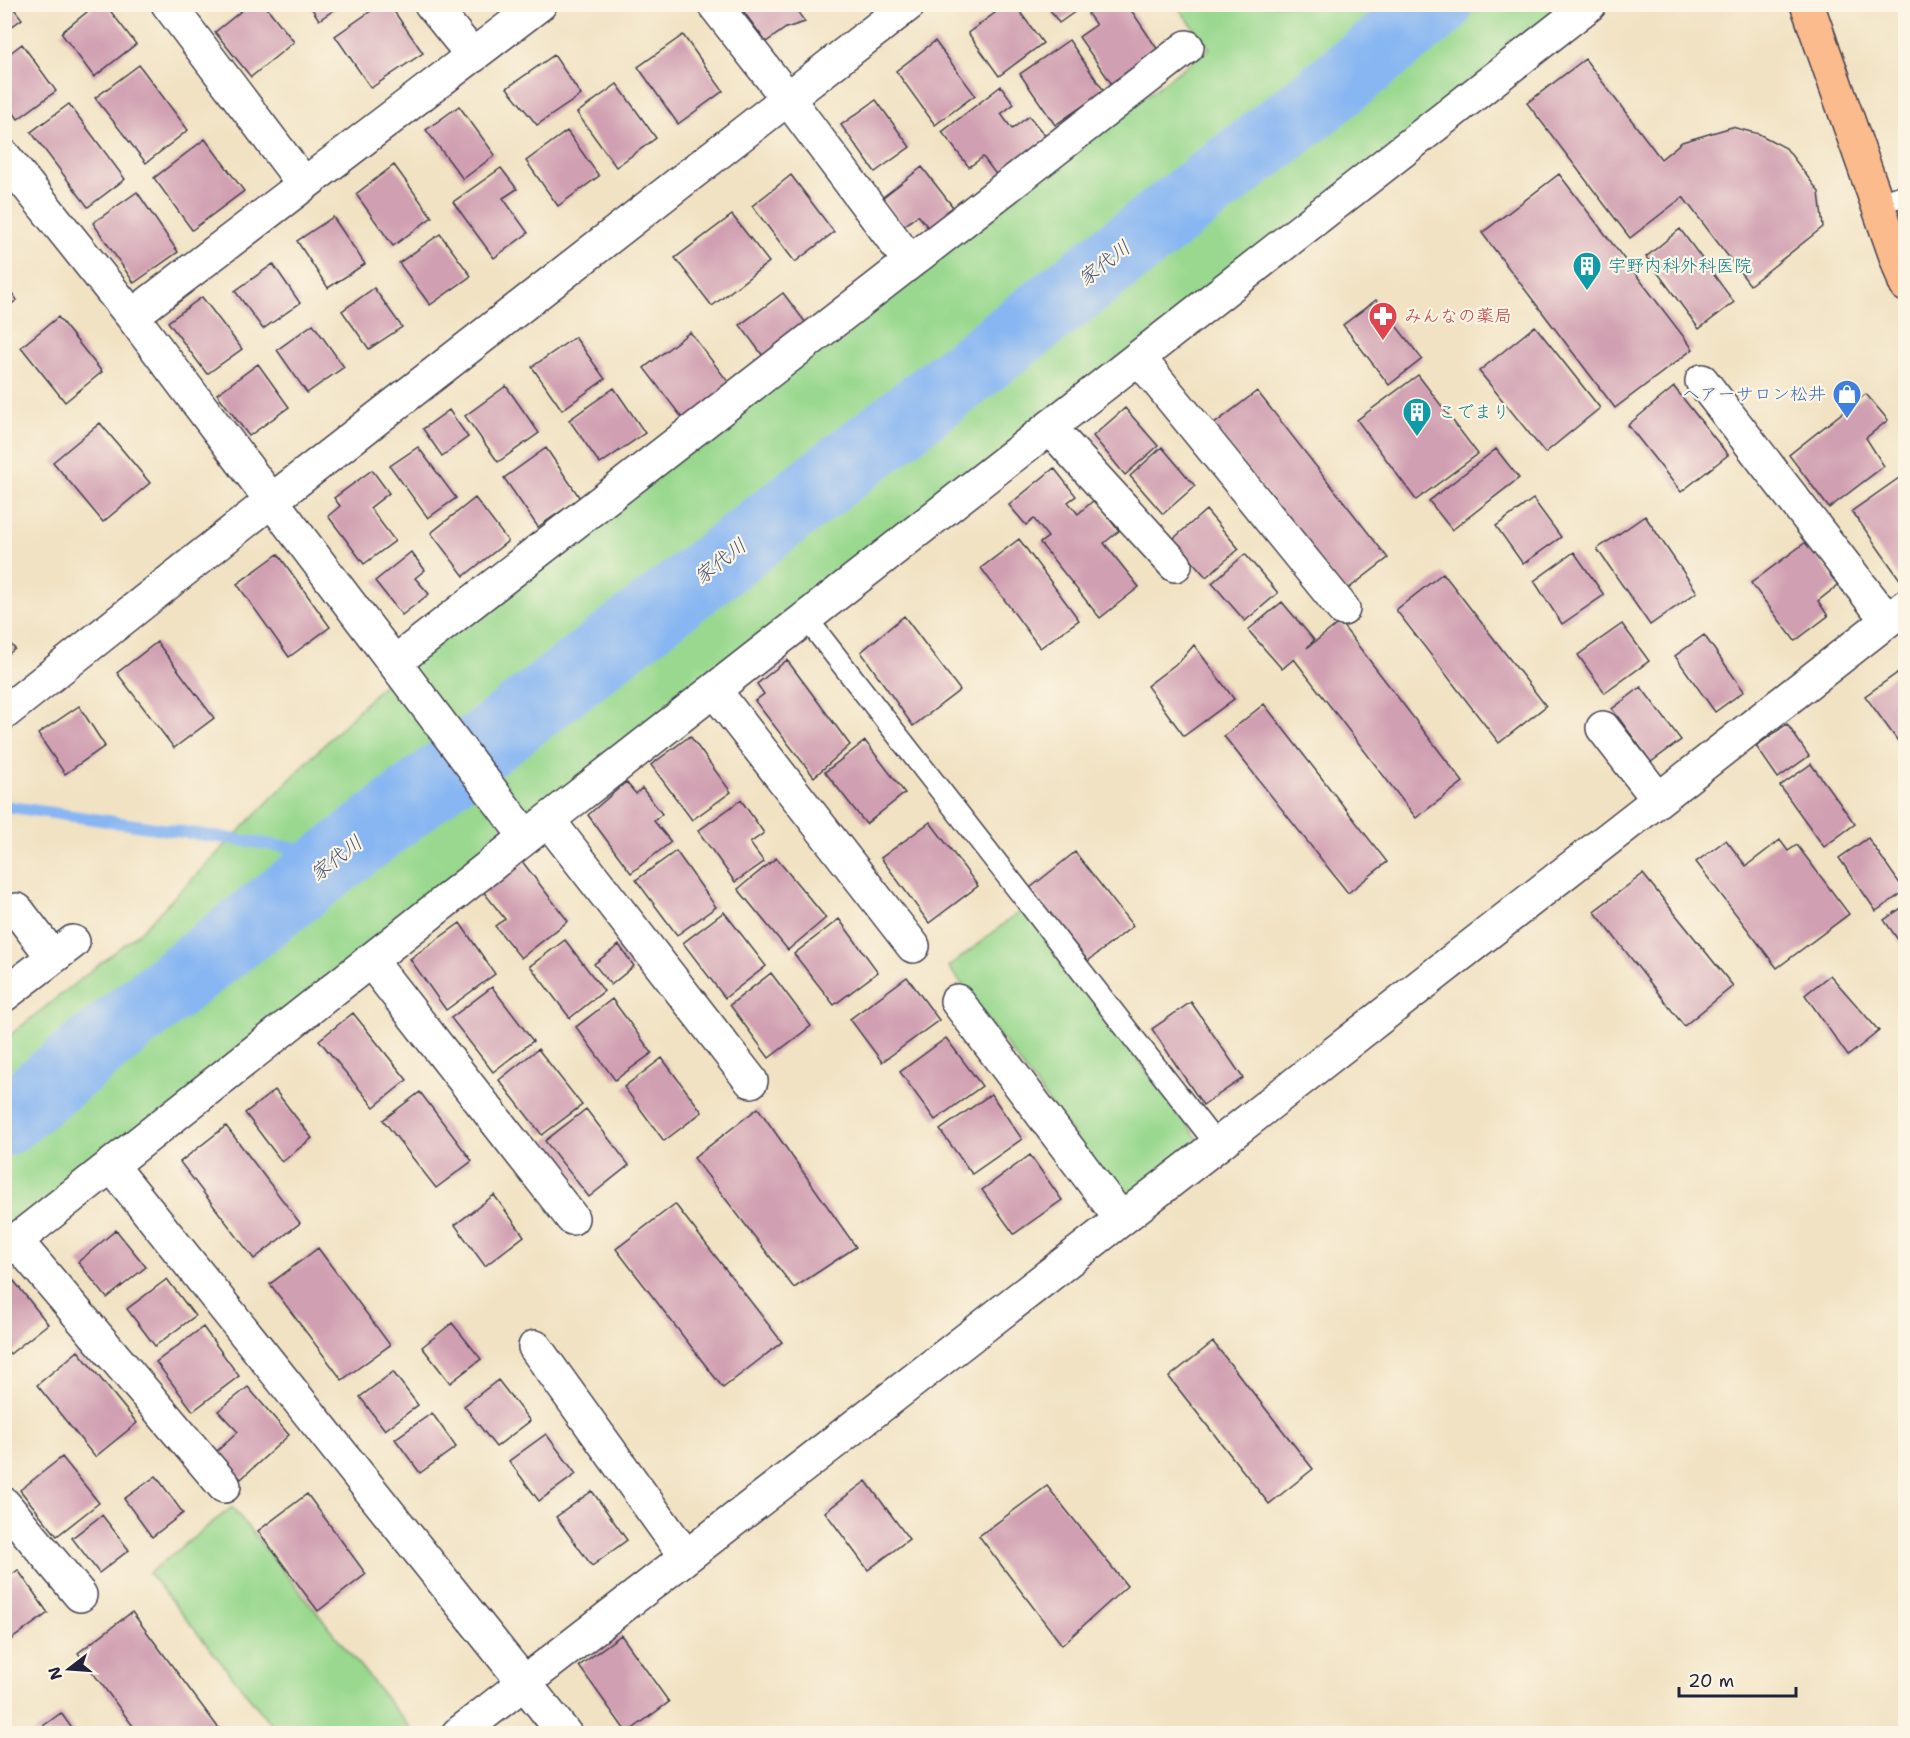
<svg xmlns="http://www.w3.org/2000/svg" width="1910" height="1738" font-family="'Shantell Sans','Klee One',sans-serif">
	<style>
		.green { fill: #99d88e; stroke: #5e7d64; stroke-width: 1.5 }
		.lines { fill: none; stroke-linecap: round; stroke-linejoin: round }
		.stream { stroke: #87b6f2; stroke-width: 12 }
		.river { stroke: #87b6f2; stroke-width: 70 }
		.building { fill: #d09fb1 }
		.service-casing { stroke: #413f4f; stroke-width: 24 }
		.minor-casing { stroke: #413f4f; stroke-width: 36 }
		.tertiary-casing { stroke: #413f4f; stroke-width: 36 }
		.primary-casing { stroke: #413f4f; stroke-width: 36 }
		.service { stroke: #fff; stroke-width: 21 }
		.minor { stroke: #fff; stroke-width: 33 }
		.tertiary { stroke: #fff; stroke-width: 33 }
		.primary { stroke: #fbbb8d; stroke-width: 33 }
		.labels { text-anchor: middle; stroke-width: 4.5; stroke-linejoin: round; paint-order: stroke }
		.culture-label { font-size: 18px; fill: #0d838f; stroke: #fcf5e5; text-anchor: start }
		.health-label { font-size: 18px; fill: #be3a42; stroke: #fcf5e5; text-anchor: start }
		.shop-label { font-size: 18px; fill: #366cbe; stroke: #fcf5e5; text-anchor: end }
		.water-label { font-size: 20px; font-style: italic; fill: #45567b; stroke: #fcf5e5 }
	</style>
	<rect width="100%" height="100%" fill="#fcf5e5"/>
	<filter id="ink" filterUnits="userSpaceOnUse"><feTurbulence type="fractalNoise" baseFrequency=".0167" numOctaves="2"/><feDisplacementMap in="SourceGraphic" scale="12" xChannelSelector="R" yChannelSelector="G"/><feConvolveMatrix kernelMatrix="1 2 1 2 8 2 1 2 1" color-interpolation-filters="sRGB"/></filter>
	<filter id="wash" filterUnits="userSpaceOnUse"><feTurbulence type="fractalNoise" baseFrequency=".008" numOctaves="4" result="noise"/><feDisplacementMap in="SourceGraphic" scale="24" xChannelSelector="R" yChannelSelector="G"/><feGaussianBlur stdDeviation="1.35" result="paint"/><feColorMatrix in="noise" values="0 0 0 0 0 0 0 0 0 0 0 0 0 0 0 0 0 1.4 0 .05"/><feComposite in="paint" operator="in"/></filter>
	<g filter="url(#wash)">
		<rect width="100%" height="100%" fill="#f1e2c3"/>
		<path class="green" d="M 1176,5 L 1590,5 L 5,1246 L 5,1039 L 140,932 L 441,626 L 1210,48 Z
			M 1024,908 L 1200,1142 L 1123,1203 L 949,967 Z
			M 232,1507 L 414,1733 L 278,1733 L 149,1573 Z"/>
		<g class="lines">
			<path class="stream" d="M 4,806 L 342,855"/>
			<path class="river" d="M 4,1121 L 178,981 L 1292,121 L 1438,4"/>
		</g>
		<g id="blocks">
			<path class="building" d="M 97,4 L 105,4 L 136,44 L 94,77 L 61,33 Z
				M 250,4 L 264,4 L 294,42 L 251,77 L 215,32 Z
				M 309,4 L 343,4 L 319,20 Z
				M 381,4 L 389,4 L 423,53 L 371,88 L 335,36 Z
				M 738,4 L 792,4 L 805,22 L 786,28 L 766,42 Z
				M 1007,4 L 1014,4 L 1043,43 L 999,76 L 968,33 Z
				M 1046,4 L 1086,4 L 1059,23 Z
				M 1102,4 L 1139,4 L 1131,10 L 1158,50 L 1111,83 L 1079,37 L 1096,25 L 1088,14 Z
				M 4,5 L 11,5 L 22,19 L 4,32 Z
				M 683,35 L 723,91 L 678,124 L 638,67 Z
				M 1069,40 L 1104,91 L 1055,125 L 1020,74 Z
				M 935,41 L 975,95 L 935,125 L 896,71 Z
				M 22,44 L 56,91 L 18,119 L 5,100 L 5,57 Z
				M 554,55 L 581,95 L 537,125 L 507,88 Z
				M 1585,59 L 1661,159 L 1682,142 L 1732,127 L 1759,134 L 1786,148 L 1819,192 L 1823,227 L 1750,285 L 1683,197 L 1630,238 L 1527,103 Z
				M 139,65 L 188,130 L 146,163 L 95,98 Z
				M 617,84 L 656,138 L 616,167 L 577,113 Z
				M 1001,86 L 1014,104 L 1001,114 L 1012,129 L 1029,116 L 1047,138 L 998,177 L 983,157 L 969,167 L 942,132 Z
				M 876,100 L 910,147 L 875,172 L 841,125 Z
				M 69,104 L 125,179 L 88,207 L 31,132 Z
				M 459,106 L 495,155 L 463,179 L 426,130 Z
				M 567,131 L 599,176 L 558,206 L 526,161 Z
				M 205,139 L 244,191 L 192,230 L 154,178 Z
				M 394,165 L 432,217 L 393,246 L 356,194 Z
				M 922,167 L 956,211 L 931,231 L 918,215 L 904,226 L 882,198 Z
				M 501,168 L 517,189 L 503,198 L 528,233 L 494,258 L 453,202 Z
				M 1559,174 L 1693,349 L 1615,408 L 1482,233 Z
				M 791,175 L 834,232 L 795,262 L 752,206 Z
				M 137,192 L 178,252 L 134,283 L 93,223 Z
				M 732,215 L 769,262 L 712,306 L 675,258 Z
				M 333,217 L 365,264 L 328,288 L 297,241 Z
				M 1680,229 L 1734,302 L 1699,329 L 1646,257 Z
				M 440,234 L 471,276 L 430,305 L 399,263 Z
				M 273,264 L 300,303 L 263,329 L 235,291 Z
				M 4,282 L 17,300 L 4,309 Z
				M 374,288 L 402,327 L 369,349 L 342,311 Z
				M 783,293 L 809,327 L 766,360 L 740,325 Z
				M 202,297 L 242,349 L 207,374 L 168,322 Z
				M 1376,300 L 1422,359 L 1389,385 L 1343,325 Z
				M 58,317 L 102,372 L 65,402 L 21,347 Z
				M 313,324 L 344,367 L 307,393 L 277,350 Z
				M 1535,326 L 1600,408 L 1545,453 L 1479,371 Z
				M 690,332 L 732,387 L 686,423 L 644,368 Z
				M 575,337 L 605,379 L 562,410 L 532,367 Z
				M 258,364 L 289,407 L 249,436 L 217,394 Z
				M 1418,375 L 1478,454 L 1416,500 L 1357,420 Z
				M 506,386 L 539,433 L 498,462 L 465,416 Z
				M 1674,387 L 1728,455 L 1681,492 L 1628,425 Z
				M 614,388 L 645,433 L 600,464 L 569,420 Z
				M 1257,391 L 1388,558 L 1344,592 L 1213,425 Z
				M 1866,394 L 1888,420 L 1866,438 L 1884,466 L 1829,508 L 1789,455 Z
				M 1125,408 L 1158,446 L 1125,475 L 1093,436 Z
				M 449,410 L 468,437 L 442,456 L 423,429 Z
				M 100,423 L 150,483 L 103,522 L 53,462 Z
				M 418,447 L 456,498 L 428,518 L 390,466 Z
				M 1162,447 L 1195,486 L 1163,514 L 1130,476 Z
				M 546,448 L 580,498 L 538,527 L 504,478 Z
				M 1496,449 L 1519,478 L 1452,530 L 1429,501 Z
				M 1054,468 L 1076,496 L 1068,502 L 1078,514 L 1094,500 L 1119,531 L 1104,543 L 1139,587 L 1100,618 L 1040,543 L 1048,537 L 1034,519 L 1026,525 L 1009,505 Z
				M 372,470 L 389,493 L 370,508 L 395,541 L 364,564 L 328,516 L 340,506 L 334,498 Z
				M 1899,478 L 1906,487 L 1906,578 L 1901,581 L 1852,511 Z
				M 475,498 L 508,541 L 464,576 L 431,533 Z
				M 1533,499 L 1561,537 L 1523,564 L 1496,526 Z
				M 1206,510 L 1239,549 L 1206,577 L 1173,539 Z
				M 1645,516 L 1697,592 L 1650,625 L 1597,549 Z
				M 1019,539 L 1079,620 L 1040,648 L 981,568 Z
				M 1806,542 L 1838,585 L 1818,601 L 1828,616 L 1795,641 L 1751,583 Z
				M 411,552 L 425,570 L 415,578 L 429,594 L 402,615 L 375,581 Z
				M 1574,552 L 1604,595 L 1562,624 L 1534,581 Z
				M 278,554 L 330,627 L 289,657 L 237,584 Z
				M 1245,554 L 1278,593 L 1245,621 L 1212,583 Z
				M 1443,573 L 1546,706 L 1499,743 L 1396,610 Z
				M 1282,602 L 1314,640 L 1307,648 L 1340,622 L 1463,782 L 1416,818 L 1294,659 L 1282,669 L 1248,630 Z
				M 904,616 L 960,690 L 913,726 L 861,652 Z
				M 1622,624 L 1649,661 L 1605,693 L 1578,655 Z
				M 1704,635 L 1744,691 L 1715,712 L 1675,656 Z
				M 4,637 L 15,649 L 4,657 Z
				M 157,642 L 214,718 L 174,748 L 117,673 Z
				M 1194,645 L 1234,699 L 1184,736 L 1147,686 L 1181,660 Z
				M 787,660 L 850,745 L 814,777 L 755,701 L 764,694 L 757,684 Z
				M 1906,667 L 1906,746 L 1903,748 L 1865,696 Z
				M 1641,687 L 1681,740 L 1651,762 L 1612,709 Z
				M 1264,704 L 1387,862 L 1348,893 L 1224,736 Z
				M 79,706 L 105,746 L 65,774 L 38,734 Z
				M 1787,724 L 1809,756 L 1778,778 L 1756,746 Z
				M 690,736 L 731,792 L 692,820 L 651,765 Z
				M 865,741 L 905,793 L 866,824 L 825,772 Z
				M 1811,764 L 1855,824 L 1824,847 L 1780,786 Z
				M 626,782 L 636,794 L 642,788 L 662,814 L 654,821 L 671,842 L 631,873 L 588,815 Z
				M 741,800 L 764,833 L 750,843 L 764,862 L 735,882 L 698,831 Z
				M 930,822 L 978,886 L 929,923 L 881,858 Z
				M 1868,838 L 1905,891 L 1876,911 L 1839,858 Z
				M 1726,840 L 1746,866 L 1780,840 L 1788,851 L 1797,845 L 1849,914 L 1777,968 L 1696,862 Z
				M 676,851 L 716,907 L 677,935 L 636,880 Z
				M 1075,852 L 1133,926 L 1088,961 L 1030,888 Z
				M 776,858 L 826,918 L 788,950 L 738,889 Z
				M 521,860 L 568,921 L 521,958 L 495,926 L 505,919 L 482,890 Z
				M 1643,874 L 1733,986 L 1684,1026 L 1594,911 Z
				M 1906,905 L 1906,951 L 1884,920 Z
				M 724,912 L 766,966 L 725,998 L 683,943 Z
				M 839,919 L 878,972 L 834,1005 L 794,954 Z
				M 460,923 L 495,974 L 446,1010 L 410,959 Z
				M 565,940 L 604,991 L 570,1018 L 530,966 Z
				M 619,945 L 634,966 L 611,985 L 594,964 Z
				M 771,973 L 811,1026 L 769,1058 L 730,1005 Z
				M 1830,975 L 1879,1031 L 1848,1056 L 1805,995 Z
				M 907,977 L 939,1020 L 882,1062 L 850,1019 Z
				M 492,987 L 533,1041 L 493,1072 L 451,1018 Z
				M 612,999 L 652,1053 L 615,1080 L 576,1027 Z
				M 1191,1002 L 1243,1078 L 1203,1105 L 1152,1029 Z
				M 353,1013 L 407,1080 L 374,1107 L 319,1040 Z
				M 946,1038 L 982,1086 L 935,1120 L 900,1072 Z
				M 538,1049 L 582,1105 L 542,1135 L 499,1080 Z
				M 662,1058 L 702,1112 L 664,1141 L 624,1087 Z
				M 275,1090 L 312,1138 L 282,1162 L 245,1113 Z
				M 420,1092 L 472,1161 L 436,1188 L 383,1120 Z
				M 991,1094 L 1022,1139 L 972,1174 L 940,1130 Z
				M 758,1108 L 856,1247 L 794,1288 L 694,1158 Z
				M 586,1109 L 629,1165 L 589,1197 L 545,1141 Z
				M 226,1126 L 300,1223 L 254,1259 L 180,1162 Z
				M 1030,1155 L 1062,1200 L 1014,1234 L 982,1190 Z
				M 494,1195 L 524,1236 L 485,1266 L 455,1225 Z
				M 675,1204 L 782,1342 L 723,1388 L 616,1249 Z
				M 116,1230 L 146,1267 L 107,1298 L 78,1262 Z
				M 318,1248 L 390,1345 L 342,1380 L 270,1284 Z
				M 167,1279 L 195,1316 L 155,1346 L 127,1309 Z
				M 14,1281 L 48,1324 L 10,1354 L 4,1346 L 4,1288 Z
				M 452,1323 L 481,1359 L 450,1383 L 422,1347 Z
				M 203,1327 L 239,1376 L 193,1411 L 156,1362 Z
				M 1213,1342 L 1313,1469 L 1269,1504 L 1169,1377 Z
				M 78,1351 L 137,1423 L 95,1457 L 37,1385 Z
				M 393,1372 L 418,1405 L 385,1430 L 360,1397 Z
				M 498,1380 L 530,1421 L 496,1447 L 464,1406 Z
				M 248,1387 L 289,1435 L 241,1479 L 216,1452 L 238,1432 L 218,1411 Z
				M 432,1413 L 456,1447 L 420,1473 L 395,1439 Z
				M 546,1434 L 576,1474 L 539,1501 L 509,1461 Z
				M 62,1457 L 99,1503 L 57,1536 L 20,1490 Z
				M 156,1476 L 183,1513 L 152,1537 L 124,1499 Z
				M 866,1481 L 909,1539 L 868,1570 L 825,1512 Z
				M 1047,1486 L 1127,1586 L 1062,1645 L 979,1536 Z
				M 592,1491 L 627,1540 L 592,1566 L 556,1517 Z
				M 307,1494 L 366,1574 L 318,1611 L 258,1531 Z
				M 102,1515 L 129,1550 L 99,1573 L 72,1538 Z
				M 18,1570 L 48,1613 L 9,1641 L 4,1635 L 4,1580 Z
				M 132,1612 L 223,1734 L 139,1734 L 78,1653 Z
				M 621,1635 L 669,1702 L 627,1733 L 579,1666 Z
				M 61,1713 L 76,1734 L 32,1734 Z"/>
		</g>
	</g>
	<g filter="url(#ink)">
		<use href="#blocks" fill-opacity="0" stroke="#413f4f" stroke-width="1.5"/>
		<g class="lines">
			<g class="service-casing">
				<path id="service" d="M 1877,203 L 1906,195
					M 806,618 L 1217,1145"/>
			</g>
			<g class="minor-casing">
				<path id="minor" d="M 168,4 L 304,184
					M 431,4 L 473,56
					M 714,4 L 788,99 L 910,262
					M 4,156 L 132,316 L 526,837
					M 132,316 L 540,4
					M 1139,358 L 1343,609
					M 1702,381 L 1887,620
					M 1050,428 L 1175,565
					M 394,663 L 1187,47
					M 714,690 L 913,946
					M 4,713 L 271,501
					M 1603,728 L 1658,799
					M 548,820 L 751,1081
					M 17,910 L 53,957
					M 370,960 L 572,1218
					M 4,995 L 73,942
					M 957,1001 L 1121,1219
					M 111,1165 L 565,1734
					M 16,1241 L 224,1486
					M 4,1250 L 548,820 L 1590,4
					M 535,1347 L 686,1557
					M 4,1504 L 80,1595
					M 458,1734 L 1217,1145 L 1906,606"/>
			</g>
			<g class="tertiary-casing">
				<path id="tertiary" d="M 271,501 L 909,4"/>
			</g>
			<g class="primary-casing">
				<path id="primary" d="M 1807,4 L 1906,285"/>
			</g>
			<use href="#service" class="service"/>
			<use href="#minor" class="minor"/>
			<use href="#tertiary" class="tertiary"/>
			<use href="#primary" class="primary"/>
		</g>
	</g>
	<defs>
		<g id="building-pin" transform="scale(1.5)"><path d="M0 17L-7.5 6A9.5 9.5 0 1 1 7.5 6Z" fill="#0f9aa8" stroke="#fcf5e5"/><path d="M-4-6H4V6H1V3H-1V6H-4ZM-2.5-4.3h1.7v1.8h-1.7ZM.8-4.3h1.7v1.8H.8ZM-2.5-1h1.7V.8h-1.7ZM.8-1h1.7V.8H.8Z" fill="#fff"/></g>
		<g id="pharmacy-pin" transform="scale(1.5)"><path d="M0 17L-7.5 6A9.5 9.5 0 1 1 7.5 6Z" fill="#e0444e" stroke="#fcf5e5"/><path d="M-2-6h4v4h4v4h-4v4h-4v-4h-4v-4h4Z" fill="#fff"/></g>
		<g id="shop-pin" transform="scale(1.5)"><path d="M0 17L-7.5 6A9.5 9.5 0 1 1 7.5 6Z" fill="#3f7fe0" stroke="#fcf5e5"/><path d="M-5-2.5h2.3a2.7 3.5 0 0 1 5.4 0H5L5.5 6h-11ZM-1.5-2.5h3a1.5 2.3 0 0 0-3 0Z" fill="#fff"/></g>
	</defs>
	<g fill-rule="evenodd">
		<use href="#building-pin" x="1587" y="266"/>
		<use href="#pharmacy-pin" x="1383" y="316"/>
		<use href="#shop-pin" x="1847" y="394"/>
		<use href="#building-pin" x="1417" y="412"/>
	</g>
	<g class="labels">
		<g class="culture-label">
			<text x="1608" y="272">宇野内科外科医院</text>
			<text x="1438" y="418">こでまり</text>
		</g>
		<g class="health-label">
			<text x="1404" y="322">みんなの薬局</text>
		</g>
		<g class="shop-label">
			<text x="1826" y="400">ヘアーサロン松井</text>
		</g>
		<g class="water-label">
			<text transform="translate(1104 263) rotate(-38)" y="7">家代川</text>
			<text transform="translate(720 561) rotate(-38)" y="7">家代川</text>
			<text transform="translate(336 858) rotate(-38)" y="7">家代川</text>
		</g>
	</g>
	<rect width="1910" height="1738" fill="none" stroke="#fcf5e5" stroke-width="24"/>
	<g transform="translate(69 1669) rotate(253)" stroke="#fcf5e5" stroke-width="4.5" paint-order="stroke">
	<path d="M0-4.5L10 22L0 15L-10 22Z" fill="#22223b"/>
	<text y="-9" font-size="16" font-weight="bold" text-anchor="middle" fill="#22223b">N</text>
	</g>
	<path d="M1679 1687v9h117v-9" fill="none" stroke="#22223b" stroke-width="3"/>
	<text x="1688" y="1687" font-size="18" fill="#22223b" stroke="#fcf5e5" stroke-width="4.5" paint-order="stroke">20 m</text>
</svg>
